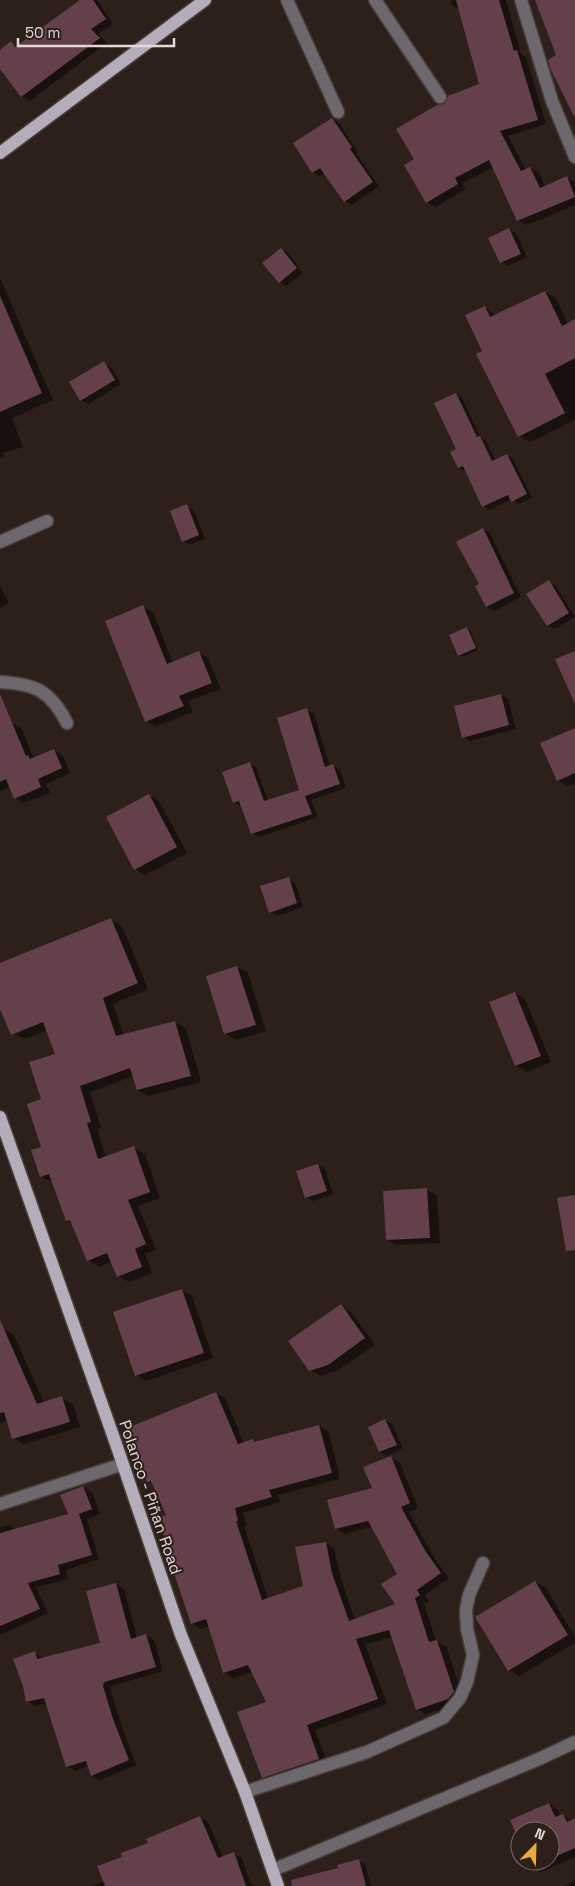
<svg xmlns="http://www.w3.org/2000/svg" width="575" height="1886" font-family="'Space Grotesk',sans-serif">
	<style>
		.shadow { fill: #0007 }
		.building { fill: #64404b }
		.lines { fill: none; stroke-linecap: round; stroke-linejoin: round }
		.minor-casing { stroke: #4a3e39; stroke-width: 15 }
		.major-casing { stroke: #4a3e39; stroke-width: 15 }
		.minor { stroke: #6c686e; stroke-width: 12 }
		.major { stroke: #b4aeba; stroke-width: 12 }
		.labels { text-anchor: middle; stroke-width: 4; stroke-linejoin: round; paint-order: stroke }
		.street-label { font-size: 16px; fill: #e3dad7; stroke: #2d201b }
	</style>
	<rect width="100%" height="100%" fill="#2d201b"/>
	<path class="shadow" d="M 83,0 L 97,0 L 113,24 L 98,34 L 107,43 L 30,101 L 22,96 L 0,67 L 0,51 L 11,43 L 18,47 Z
		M 451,0 L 506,0 L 521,54 L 526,57 L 546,124 L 508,136 L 526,170 L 530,168 L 539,173 L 545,187 L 567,178 L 575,182 L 575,205 L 527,225 L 518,220 L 494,167 L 462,183 L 466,189 L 435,207 L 427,202 L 415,160 L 445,105 L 481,85 L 460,9 L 452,5 Z
		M 332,119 L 339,123 L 358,152 L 356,153 L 379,186 L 352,205 L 345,201 L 325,173 L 320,176 L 313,172 Z
		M 509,229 L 516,233 L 527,257 L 508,266 L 501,262 Z
		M 281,249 L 288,253 L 303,273 L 286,286 L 279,282 Z
		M 0,278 L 53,400 L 12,418 L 23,447 L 3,453 L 4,456 L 0,458 Z
		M 545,292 L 556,298 L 568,324 L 575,321 L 575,420 L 530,442 L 519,436 L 484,351 L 485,307 L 496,315 Z
		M 104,363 L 111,367 L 121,384 L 88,404 L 81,400 Z
		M 456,394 L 462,398 L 481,438 L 486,441 L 496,461 L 507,455 L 513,459 L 532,498 L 519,504 L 512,499 L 489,510 L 483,506 L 466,471 L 459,468 Z
		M 187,506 L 194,510 L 205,539 L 190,545 L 183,541 Z
		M 483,529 L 490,533 L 521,597 L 494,611 L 487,607 L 477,586 L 480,585 Z
		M 549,582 L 556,586 L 575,617 L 554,629 L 547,625 Z
		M 0,586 L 9,603 L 0,608 Z
		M 143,607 L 153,612 L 173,663 L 198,652 L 208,658 L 221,689 L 188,701 L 193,712 L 156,726 L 146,721 Z
		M 467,628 L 470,630 L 478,650 L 462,657 L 459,655 Z
		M 501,695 L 508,699 L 516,729 L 470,741 L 463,737 Z
		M 307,710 L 314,714 L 330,767 L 333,766 L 340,770 L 346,788 L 311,800 L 318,817 L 259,837 L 252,833 L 241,806 L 234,802 L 249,763 L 256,767 L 268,801 L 301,790 Z
		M 12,723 L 21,728 L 34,759 L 54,750 L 63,756 L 70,773 L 46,784 L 50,793 L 24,803 L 15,798 L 10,786 L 0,791 L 0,728 Z
		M 575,730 L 575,783 L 568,786 L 558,780 Z
		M 149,795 L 159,801 L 187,853 L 145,875 L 135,869 Z
		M 288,879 L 295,883 L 303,907 L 277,916 L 270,912 Z
		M 111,920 L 122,926 L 148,989 L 113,1004 L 124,1036 L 175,1022 L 186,1028 L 201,1082 L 148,1096 L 138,1090 L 134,1076 L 90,1092 L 101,1128 L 97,1129 L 106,1157 L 134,1148 L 145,1154 L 160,1198 L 138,1206 L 156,1250 L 145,1254 L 152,1273 L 129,1282 L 118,1276 L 112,1261 L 99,1267 L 88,1260 L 73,1224 L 67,1220 L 53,1182 L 41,1177 L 43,1100 L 57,1055 L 47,1030 L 28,1038 L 22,1038 L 11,1032 L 0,1005 L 0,965 Z
		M 237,967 L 248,973 L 266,1031 L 236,1040 L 226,1034 L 208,977 Z
		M 515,993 L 525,999 L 551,1062 L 527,1072 L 516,1066 L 491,1003 Z
		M 318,1165 L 325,1169 L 333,1194 L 313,1201 L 306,1197 Z
		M 427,1190 L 437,1196 L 440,1243 L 397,1245 L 387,1239 Z
		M 182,1290 L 192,1296 L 213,1358 L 146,1381 L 136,1375 Z
		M 341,1306 L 351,1312 L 375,1345 L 338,1370 L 320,1376 L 310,1370 Z
		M 3,1329 L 14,1335 L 44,1403 L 62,1398 L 73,1404 L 80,1427 L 24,1444 L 13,1438 L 8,1420 L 0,1424 L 0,1331 Z
		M 216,1393 L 225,1398 L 244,1444 L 253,1441 L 257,1443 L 319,1426 L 328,1431 L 339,1473 L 339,1479 L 278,1495 L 280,1502 L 243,1513 L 247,1526 L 244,1526 L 268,1599 L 304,1587 L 325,1543 L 334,1548 L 341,1579 L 355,1620 L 397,1604 L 399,1574 L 373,1526 L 345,1534 L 336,1528 L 373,1489 L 390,1457 L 400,1463 L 418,1508 L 409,1512 L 435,1559 L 449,1578 L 425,1595 L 429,1601 L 424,1604 L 436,1641 L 446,1646 L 463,1697 L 457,1704 L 426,1714 L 417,1709 L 393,1637 L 365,1644 L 387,1704 L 315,1730 L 328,1764 L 272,1782 L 263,1777 L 268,1702 L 253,1672 L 233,1678 L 224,1672 L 210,1626 L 201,1629 L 192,1623 L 170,1546 L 168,1515 L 155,1485 L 148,1481 L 138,1458 L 129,1453 Z
		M 385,1420 L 392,1424 L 403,1448 L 387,1456 L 380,1452 L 369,1428 Z
		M 83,1487 L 92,1492 L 100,1514 L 87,1519 L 99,1559 L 66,1570 L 68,1579 L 36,1587 L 48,1613 L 0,1635 L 0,1528 L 8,1525 L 17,1530 L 69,1515 Z
		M 535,1582 L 546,1588 L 575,1637 L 575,1643 L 519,1676 L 509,1670 Z
		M 116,1584 L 124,1589 L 137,1638 L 146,1635 L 154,1640 L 163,1671 L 111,1686 L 111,1692 L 121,1724 L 136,1765 L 100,1780 L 92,1776 L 89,1766 L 75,1771 L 67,1766 L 47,1703 L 35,1706 L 27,1701 L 35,1653 L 43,1658 L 102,1644 Z
		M 549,1804 L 558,1810 L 561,1816 L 563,1815 L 573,1821 L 575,1820 L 575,1857 L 541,1872 L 532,1867 L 529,1861 L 550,1861 L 550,1831 L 520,1831 L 520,1840 L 511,1821 Z
		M 200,1817 L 208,1822 L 223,1857 L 234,1854 L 242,1858 L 250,1882 L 256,1886 L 92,1886 L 105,1881 L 124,1857 Z
		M 358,1860 L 365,1864 L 371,1886 L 306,1886 Z
		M 575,1880 L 575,1886 L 565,1886 Z"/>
	<path class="building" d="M 80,0 L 93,0 L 106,19 L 91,29 L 100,38 L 21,97 L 0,69 L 0,50 L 11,41 L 15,47 Z
		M 456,0 L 499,0 L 514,51 L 517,50 L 538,120 L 500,131 L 521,171 L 530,167 L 540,188 L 567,176 L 575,197 L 517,221 L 489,160 L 455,178 L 458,184 L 426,203 L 404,165 L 414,159 L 396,129 L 437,105 L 444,104 L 448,96 L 479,84 Z
		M 535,0 L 575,0 L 575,118 L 551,70 L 548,60 L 556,55 Z
		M 332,118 L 352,147 L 350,149 L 373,182 L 344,202 L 320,168 L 312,173 L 293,143 Z
		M 509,228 L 521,254 L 500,263 L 488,238 Z
		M 281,248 L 297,268 L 279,283 L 262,263 Z
		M 545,291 L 562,326 L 575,319 L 575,358 L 545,374 L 565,413 L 518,437 L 476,354 L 482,351 L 465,315 L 485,306 L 490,317 Z
		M 0,296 L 42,393 L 0,412 Z
		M 104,361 L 115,380 L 80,401 L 69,382 Z
		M 456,393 L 477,437 L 480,436 L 492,461 L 507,454 L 527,494 L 511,502 L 508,495 L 482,507 L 463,466 L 458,468 L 450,452 L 456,449 L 434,403 Z
		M 187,504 L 199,535 L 182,542 L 170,511 Z
		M 483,528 L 514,593 L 486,607 L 475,586 L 479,584 L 456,542 Z
		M 549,580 L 569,613 L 547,626 L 526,594 Z
		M 143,605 L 167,664 L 199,651 L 212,683 L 179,696 L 184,706 L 145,722 L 105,621 Z
		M 467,627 L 476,648 L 458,656 L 449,635 Z
		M 575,651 L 575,704 L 555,659 Z
		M 0,694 L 26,756 L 28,755 L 30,759 L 54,749 L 62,768 L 38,779 L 41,787 L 14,799 L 6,779 L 0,782 Z
		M 501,694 L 509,725 L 462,738 L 454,706 Z
		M 307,708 L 325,767 L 333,764 L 340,784 L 305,796 L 312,814 L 251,834 L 239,801 L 233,803 L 222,772 L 250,762 L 264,801 L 299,790 L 277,718 Z
		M 575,728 L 575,773 L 557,781 L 540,743 Z
		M 149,794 L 177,847 L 134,870 L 106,817 Z
		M 289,877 L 297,903 L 269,913 L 260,886 Z
		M 111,918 L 138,983 L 103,998 L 116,1036 L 175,1021 L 191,1076 L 137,1090 L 130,1068 L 80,1086 L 91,1122 L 87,1123 L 98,1159 L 134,1146 L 150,1192 L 128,1200 L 146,1244 L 135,1249 L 142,1267 L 117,1277 L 107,1253 L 87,1261 L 70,1220 L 66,1221 L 49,1174 L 40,1177 L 31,1150 L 41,1147 L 27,1104 L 41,1099 L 29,1062 L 55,1054 L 43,1022 L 11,1035 L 0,1009 L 0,963 Z
		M 237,966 L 256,1025 L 224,1034 L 206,976 Z
		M 515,992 L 541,1056 L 515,1066 L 489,1002 Z
		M 318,1164 L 327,1191 L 305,1198 L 296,1171 Z
		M 427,1188 L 430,1238 L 386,1240 L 383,1191 Z
		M 575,1195 L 575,1250 L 566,1251 L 557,1198 Z
		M 182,1289 L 204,1353 L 135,1376 L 113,1312 Z
		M 341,1304 L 365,1338 L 328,1365 L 309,1371 L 288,1341 Z
		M 0,1320 L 37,1404 L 62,1396 L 70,1422 L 12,1439 L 4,1412 L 0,1413 Z
		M 216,1392 L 238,1444 L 253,1439 L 254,1442 L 319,1425 L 332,1473 L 269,1490 L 272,1497 L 235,1508 L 238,1521 L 236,1521 L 262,1600 L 303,1586 L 295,1547 L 326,1542 L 332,1573 L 349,1621 L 395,1604 L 381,1584 L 397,1574 L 368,1521 L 335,1529 L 327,1500 L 372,1488 L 363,1467 L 391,1456 L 410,1503 L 401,1507 L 426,1552 L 441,1573 L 417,1590 L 420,1595 L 415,1598 L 429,1642 L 437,1640 L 454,1692 L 448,1699 L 416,1710 L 389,1630 L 356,1639 L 378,1699 L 307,1725 L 319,1759 L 262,1778 L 237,1712 L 266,1702 L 248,1665 L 223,1673 L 206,1619 L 191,1624 L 165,1546 L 168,1545 L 157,1518 L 166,1515 L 151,1481 L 147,1482 L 134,1451 L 128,1454 L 121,1434 L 128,1431 L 127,1428 Z
		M 385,1419 L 397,1445 L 379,1452 L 368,1427 Z
		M 83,1486 L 92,1509 L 79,1514 L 92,1555 L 58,1565 L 60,1574 L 28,1583 L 40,1609 L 0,1626 L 0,1533 L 68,1514 L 60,1495 Z
		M 535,1581 L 568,1635 L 508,1671 L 475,1617 Z
		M 116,1583 L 131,1639 L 146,1634 L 156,1667 L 104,1682 L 103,1686 L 113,1719 L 129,1760 L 91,1776 L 86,1761 L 66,1767 L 44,1698 L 26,1702 L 23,1686 L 13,1659 L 35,1651 L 37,1659 L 100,1643 L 86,1591 Z
		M 549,1803 L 555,1817 L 563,1814 L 567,1822 L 575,1818 L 575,1848 L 550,1859 L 550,1831 L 520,1831 L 520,1843 L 510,1820 Z
		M 200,1816 L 218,1858 L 234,1852 L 246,1886 L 105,1886 L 97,1866 L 122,1857 L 121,1853 L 148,1843 L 146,1839 Z
		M 359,1859 L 366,1886 L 292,1886 L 291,1880 L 338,1868 L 337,1865 Z"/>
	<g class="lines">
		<g class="minor-casing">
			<path id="minor" d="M 287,0 L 338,112
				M 375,0 L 440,97
				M 521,0 L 552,101 L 575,157
				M 0,542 L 47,521
				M 0,682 C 35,684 50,690 67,723
				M 0,1504 L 123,1464
				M 245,1792 L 367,1752 L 443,1718 L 460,1698 L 467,1682 L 473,1655 L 467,1629 L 466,1610 L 469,1595 L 483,1563
				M 273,1870 L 539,1759 L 575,1742"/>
		</g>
		<g class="major-casing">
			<path id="major" d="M 0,153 L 205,0
				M 0,1117 L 116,1444 L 181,1635 L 245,1792 L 278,1886"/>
		</g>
		<use href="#minor" class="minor"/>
		<use href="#major" class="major"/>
	</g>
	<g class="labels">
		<g class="street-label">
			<text transform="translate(151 1497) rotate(71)" y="6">Polanco - Piñan Road</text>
		</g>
	</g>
	<g transform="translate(535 1846) rotate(23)"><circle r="24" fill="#2d201b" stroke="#766a66"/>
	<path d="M0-4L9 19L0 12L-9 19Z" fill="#eaaa39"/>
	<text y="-8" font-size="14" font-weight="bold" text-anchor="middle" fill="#e3dad7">N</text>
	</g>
	<path d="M18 38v8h156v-8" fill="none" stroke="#e3dad7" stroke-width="2.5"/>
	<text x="25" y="38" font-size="15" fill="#e3dad7" stroke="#2d201b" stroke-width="4" paint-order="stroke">50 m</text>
</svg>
